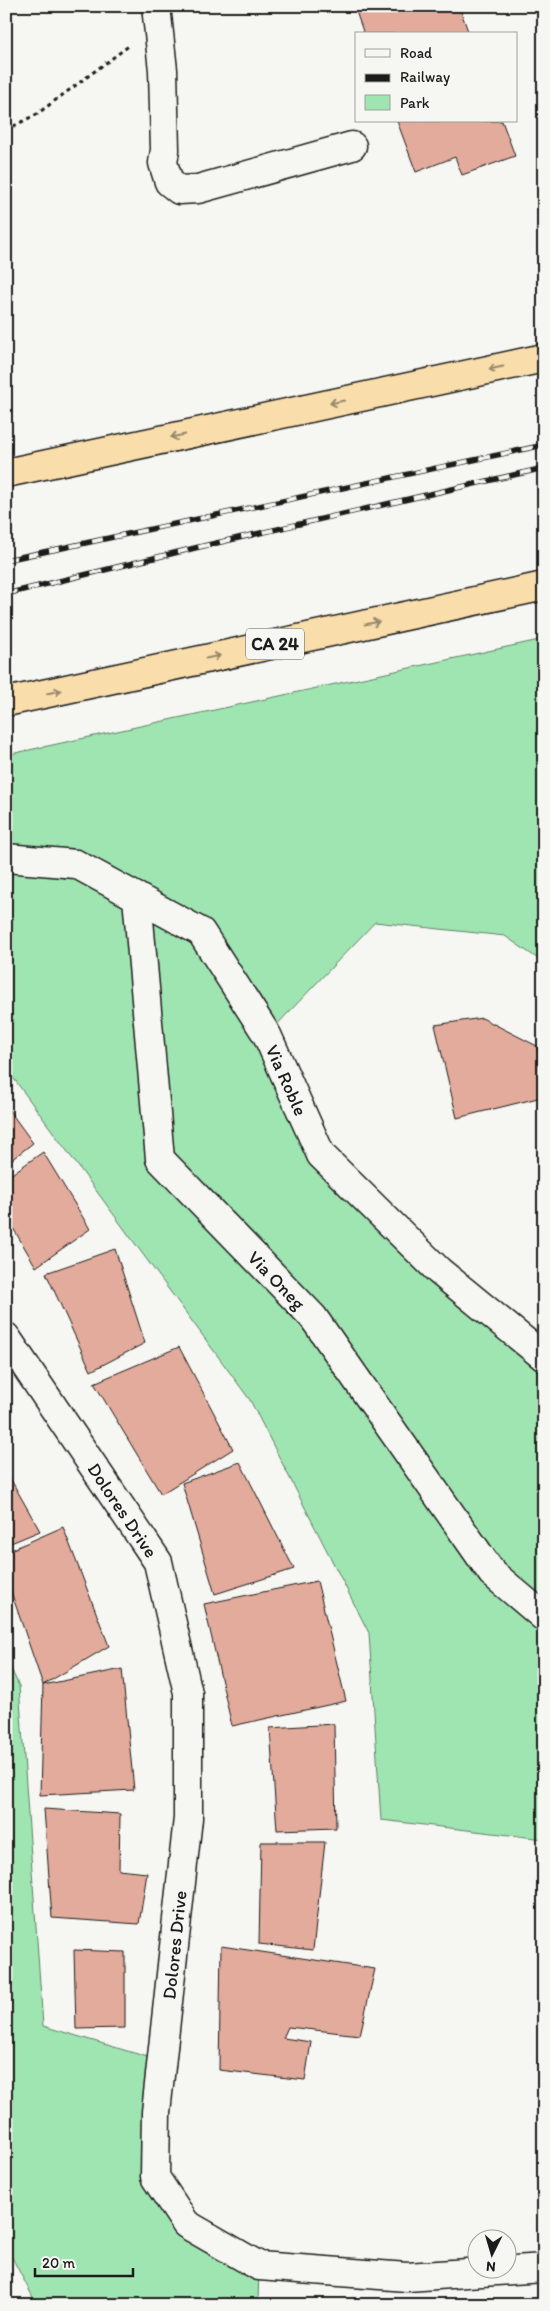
<svg xmlns="http://www.w3.org/2000/svg" width="550" height="2311" font-family="Itim,sans-serif">
	<style>
		.green { fill: #9fe5b1; stroke: #5e8066 }
		.building { fill: #e3ab9b; stroke: #1c1c1c }
		.lines { fill: none; stroke-linecap: round; stroke-linejoin: round }
		.minor-casing { stroke: #1c1c1c; stroke-width: 31 }
		.highway-casing { stroke: #1c1c1c; stroke-width: 31 }
		.path { stroke: #1c1c1c; stroke-width: 3; stroke-dasharray: 4 4; stroke-linecap: butt }
		.minor { stroke: #f6f6f2; stroke-width: 28 }
		.highway { stroke: #f9deab; stroke-width: 28 }
		.rail-casing { stroke: #1c1c1c; stroke-width: 5.5 }
		.rail { stroke: #f6f6f2; stroke-width: 4; stroke-dasharray: 11; stroke-linecap: butt }
		.oneway { stroke: #96876b }
		.labels { text-anchor: middle; stroke-width: 5; stroke-linejoin: round; paint-order: stroke }
		.shield { fill: #f6f6f2; stroke: #5d5d5c; stroke-width: 1 }
		.shield-label { font-size: 18px; font-weight: bold; fill: #1c1c1c }
		.street-label { font-size: 19px; fill: #1c1c1c; stroke: #f6f6f2 }
	</style>
	<rect width="100%" height="100%" fill="#f6f6f2"/>
	<filter id="ink" filterUnits="userSpaceOnUse"><feTurbulence type="fractalNoise" baseFrequency=".02" numOctaves="2"/><feDisplacementMap in="SourceGraphic" scale="10" xChannelSelector="R" yChannelSelector="G"/><feConvolveMatrix kernelMatrix="1 2 1 2 8 2 1 2 1" color-interpolation-filters="sRGB"/></filter>
	<g filter="url(#ink)">
		<path class="green" d="M 544,639 L 544,963 L 505,936 L 375,922 L 267,1035 L 321,1155 L 544,1357 L 544,1839 L 381,1820 L 369,1633 L 250,1400 L 6,1068 L 6,755 Z
			M 6,1658 L 19,1686 L 43,2026 L 161,2061 L 155,2177 L 186,2224 L 259,2266 L 258,2305 L 37,2305 L 6,2246 Z"/>
		<path class="building" d="M 354,6 L 459,6 L 469,34 L 364,34 Z
			M 397,121 L 502,121 L 515,156 L 462,175 L 455,157 L 416,172 Z
			M 482,1018 L 537,1046 L 542,1097 L 457,1118 L 435,1025 Z
			M 6,1106 L 33,1143 L 6,1164 Z
			M 43,1152 L 90,1229 L 36,1267 L 6,1216 L 6,1178 Z
			M 115,1249 L 145,1343 L 91,1371 L 46,1273 Z
			M 179,1347 L 233,1449 L 161,1494 L 94,1383 Z
			M 240,1462 L 294,1569 L 215,1594 L 182,1483 Z
			M 6,1471 L 40,1531 L 6,1545 Z
			M 63,1527 L 109,1646 L 43,1685 L 6,1577 L 6,1552 Z
			M 317,1581 L 346,1701 L 232,1726 L 204,1604 Z
			M 122,1669 L 134,1790 L 40,1795 L 43,1685 Z
			M 334,1724 L 336,1828 L 277,1830 L 270,1728 Z
			M 44,1809 L 120,1814 L 119,1870 L 147,1873 L 139,1924 L 52,1918 Z
			M 261,1842 L 325,1842 L 313,1950 L 259,1944 Z
			M 221,1946 L 375,1969 L 360,2035 L 288,2027 L 283,2038 L 311,2042 L 305,2080 L 219,2070 Z
			M 74,1950 L 125,1952 L 125,2028 L 76,2029 Z"/>
		<g class="lines">
			<g class="minor-casing">
				<path id="minor" d="M 156,6 L 163,70 L 165,150 L 163,163 L 169,182 L 179,190 L 198,189 L 352,146
					M 6,858 L 76,864 L 201,932 L 267,1035 L 321,1155 L 439,1271 L 544,1357
					M 137,897 L 160,1159 L 313,1317 L 492,1573 L 544,1617
					M 6,1337 L 158,1562 L 188,1693 L 188,1818 L 156,2112 L 155,2177 L 186,2224 L 259,2266 L 407,2277 L 544,2268"/>
			</g>
			<g class="highway-casing">
				<path id="highway" d="M 6,473 L 544,358
					M 6,702 L 544,586"/>
			</g>
			<path class="path" d="M 6,130 L 37,114 L 130,45"/>
			<use href="#minor" class="minor"/>
			<use href="#highway" class="highway"/>
			<g class="rail-casing">
				<path id="rail" d="M 6,560 L 544,445
					M 6,594 L 199,547 L 544,468"/>
			</g>
			<use href="#rail" class="rail"/>
		</g>
		<defs><path id="oneway-shaft" d="M-6 0H5M1.5-3L5.5 0L1.5 3" fill="none" stroke-width="1.6" stroke-linecap="round" stroke-linejoin="round" transform="scale(1.25)"/></defs>
		<g class="oneway">
			<use href="#oneway-shaft" transform="translate(496 368) rotate(168)"/>
			<use href="#oneway-shaft" transform="translate(337 402) rotate(168)"/>
			<use href="#oneway-shaft" transform="translate(178 436) rotate(168)"/>
			<use href="#oneway-shaft" transform="translate(372 623) rotate(-12)"/>
			<use href="#oneway-shaft" transform="translate(213 657) rotate(-12)"/>
			<use href="#oneway-shaft" transform="translate(54 692) rotate(-12)"/>
		</g>
	</g>
	<g class="labels">
		<rect class="shield" x="246" y="628.5" width="58" height="31" rx="4"/>
		<g class="shield-label">
			<text x="275" y="650">CA 24</text>
		</g>
		<g class="street-label">
			<text transform="translate(287 1080) rotate(66)" y="7">Via Roble</text>
			<text transform="translate(277 1280) rotate(46)" y="7">Via Oneg</text>
			<text transform="translate(123 1510) rotate(56)" y="7">Dolores Drive</text>
			<text transform="translate(174 1945) rotate(-84)" y="7">Dolores Drive</text>
		</g>
	</g>
	<rect width="550" height="2311" fill="none" stroke="#f6f6f2" stroke-width="25"/>
	<rect x="12" y="12" width="525" height="2286" fill="none" stroke="#1c1c1c" stroke-width="2" filter="url(#ink)"/>
	<rect x="355" y="32" width="162" height="90" fill="#f6f6f2" stroke="#9f9f9c"/>
	<rect x="365" y="49" width="25" height="8" fill="#f6f6f2" stroke="#9f9f9c"/>
	<text x="400" y="58" font-size="15" fill="#1c1c1c">Road</text>
	<rect x="365" y="74" width="25" height="8" fill="#1c1c1c" stroke="#9f9f9c"/>
	<text x="400" y="82" font-size="15" fill="#1c1c1c">Railway</text>
	<rect x="365" y="95" width="25" height="15" fill="#9fe5b1" stroke="#9f9f9c"/>
	<text x="400" y="108" font-size="15" fill="#1c1c1c">Park</text>
	<g transform="translate(492 2254) rotate(185)"><circle r="24" fill="#f6f6f2" stroke="#9f9f9c"/>
	<path d="M0-4L9 19L0 12L-9 19Z" fill="#1c1c1c"/>
	<text y="-8" font-size="14" font-weight="bold" text-anchor="middle" fill="#1c1c1c">N</text>
	</g>
	<path d="M35 2268v8h98v-8" fill="none" stroke="#1c1c1c" stroke-width="2.5"/>
	<text x="42" y="2268" font-size="15" fill="#1c1c1c" stroke="#f6f6f2" stroke-width="4" paint-order="stroke">20 m</text>
</svg>
